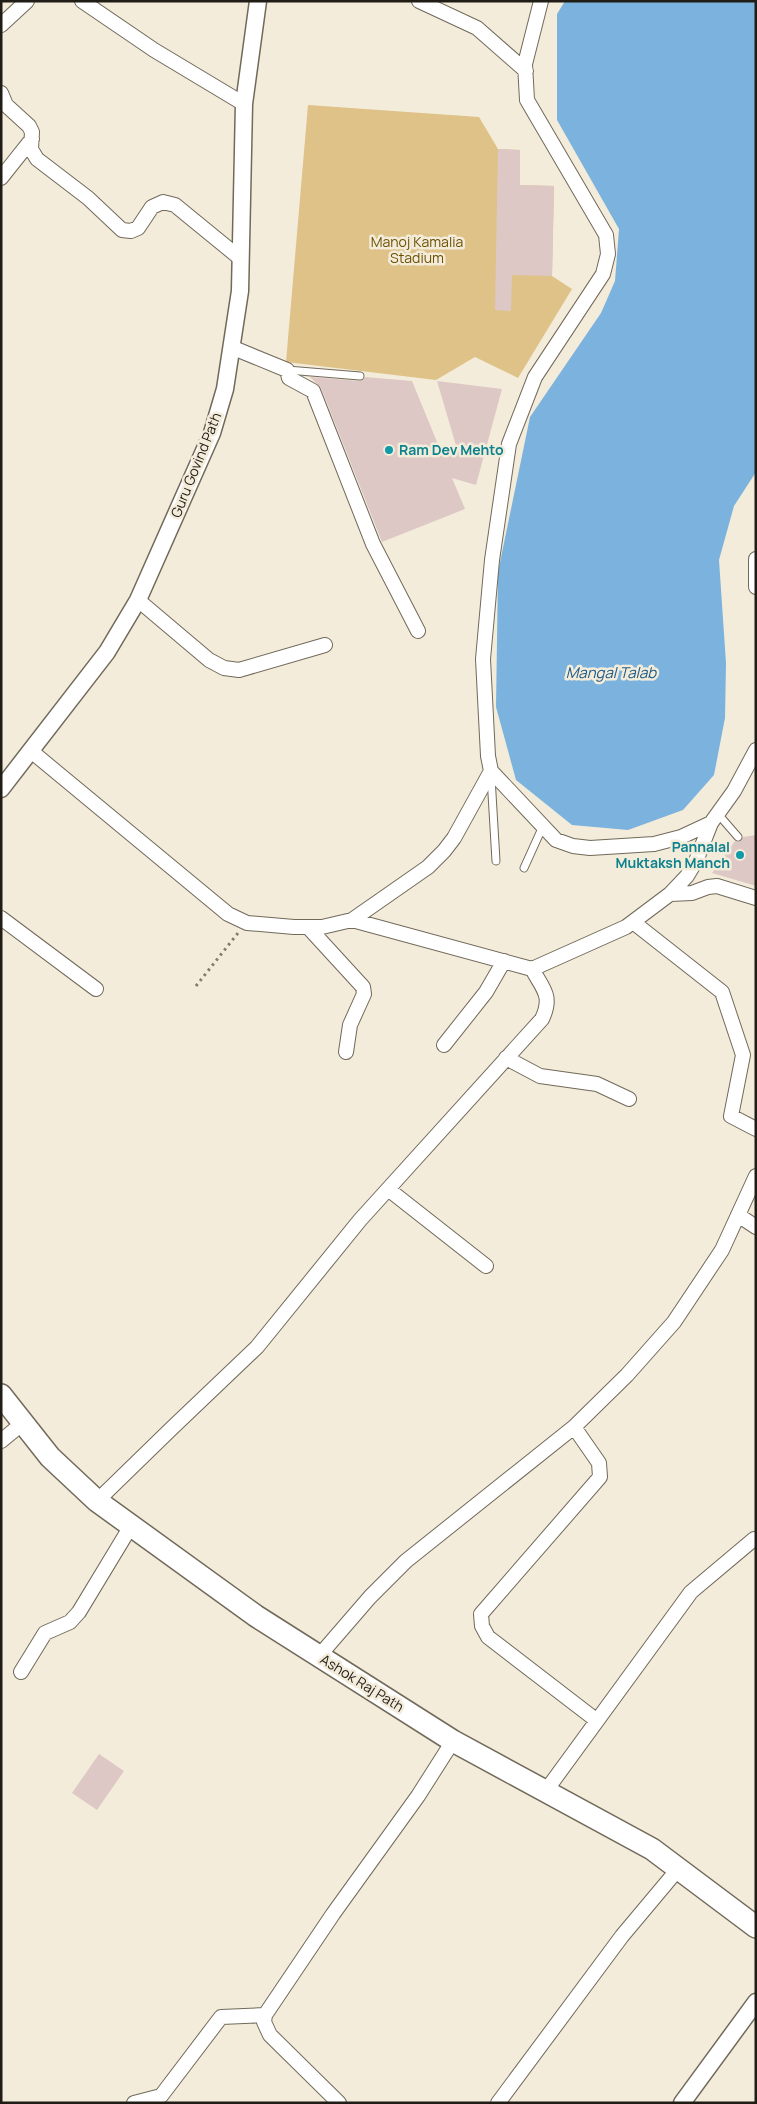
<svg xmlns="http://www.w3.org/2000/svg" width="757" height="2104" font-family="Manrope,sans-serif">
	<style>
		.green { fill: #dec288 }
		.water { fill: #7bb3de }
		.building { fill: #ddc8c5 }
		.lines { fill: none; stroke-linecap: round; stroke-linejoin: round }
		.service-casing { stroke: #71695a; stroke-width: 9 }
		.minor-casing { stroke: #71695a; stroke-width: 16 }
		.tertiary-casing { stroke: #71695a; stroke-width: 19 }
		.primary-casing { stroke: #71695a; stroke-width: 24 }
		.path { stroke: #827c71; stroke-width: 3; stroke-dasharray: 2.5 4; stroke-linecap: butt }
		.service { stroke: #fff; stroke-width: 7 }
		.minor { stroke: #fff; stroke-width: 14 }
		.tertiary { stroke: #fff; stroke-width: 16 }
		.primary { stroke: #fff; stroke-width: 21 }
		.culture-dot { fill: #0f9aa8; stroke: #f4ecda; stroke-width: 2 }
		.labels { text-anchor: middle; stroke-width: 5; stroke-linejoin: round; paint-order: stroke }
		.park-label { font-size: 14px; fill: #6c5000; stroke: #f4ecda }
		.culture-label { font-size: 14px; font-weight: bold; fill: #0d838f; stroke: #f4ecda; text-anchor: start }
		.street-label { font-size: 14px; fill: #201c16; stroke: #f4ecda }
		.water-label { font-size: 15px; font-style: italic; fill: #1d5b86; stroke: #f4ecda }
	</style>
	<rect width="100%" height="100%" fill="#f4ecda"/>
	<path class="green" d="M 308,105 L 479,117 L 498,149 L 520,150 L 520,185 L 554,186 L 552,276 L 572,289 L 518,378 L 475,357 L 436,380 L 286,362 Z"/>
	<path class="water" d="M 565,1 L 756,1 L 756,472 L 734,506 L 719,560 L 726,663 L 725,718 L 714,775 L 683,810 L 628,830 L 572,825 L 516,780 L 496,707 L 498,572 L 530,417 L 601,313 L 615,281 L 619,229 L 557,120 L 557,14 Z"/>
	<path class="building" d="M 498,149 L 520,150 L 520,185 L 554,186 L 552,276 L 512,275 L 511,311 L 495,310 Z
		M 310,377 L 360,381 L 365,377 L 412,381 L 442,454 L 457,449 L 437,381 L 502,389 L 476,485 L 452,478 L 465,509 L 382,542 L 321,388 Z
		M 756,835 L 756,886 L 712,873 L 735,841 L 739,842 L 743,837 Z
		M 99,1754 L 124,1771 L 97,1810 L 72,1793 Z"/>
	<g class="lines">
		<g class="service-casing">
			<path id="service" d="M 287,370 L 360,376
				M 491,777 L 496,861
				M 718,814 L 738,837
				M 524,868 L 543,826"/>
		</g>
		<g class="minor-casing">
			<path id="minor" d="M 82,1 L 154,50 L 244,104
				M 419,1 L 477,28 L 526,71
				M 541,1 L 525,64 L 527,100 L 606,235 L 608,254 L 603,274 L 535,377 L 509,444 L 492,560 L 483,659 L 488,756 L 491,771 L 556,840 L 573,846 L 590,848 L 654,844 L 681,837 L 711,823 L 734,791 L 756,750
				M 1,25 L 27,1
				M 1,93 L 6,105 L 29,126 L 32,132 L 31,149 L 37,159 L 88,198 L 122,230 L 131,231 L 138,228 L 152,207 L 163,202 L 175,205 L 241,259
				M 1,178 L 32,139
				M 231,347 L 287,370 L 289,378 L 313,391 L 373,544 L 418,631
				M 756,559 L 756,587
				M 138,600 L 209,660 L 224,668 L 239,670 L 325,645
				M 31,751 L 228,914 L 247,923 L 294,927 L 322,927 L 352,920 L 428,867 L 444,851 L 454,838 L 491,771
				M 670,894 L 692,893 L 708,887 L 717,886 L 756,898
				M 1,918 L 96,989
				M 352,920 L 532,969 L 626,927 L 670,894 L 687,876 L 696,861 L 711,823
				M 633,922 L 722,992 L 743,1055 L 731,1116 L 756,1129
				M 308,927 L 363,987 L 364,994 L 350,1025 L 346,1052
				M 444,1045 L 486,992 L 504,961
				M 506,1058 L 540,1076 L 597,1084 L 629,1099
				M 388,1189 L 486,1266
				M 738,1215 L 756,1227
				M 574,1427 L 599,1463 L 600,1477 L 481,1614 L 482,1626 L 488,1637 L 596,1720
				M 1,1441 L 23,1423
				M 97,1501 L 172,1428 L 257,1347 L 360,1220 L 542,1019 C 553,996 543,989 532,969
				M 319,1656 L 370,1597 L 406,1561 L 574,1427 L 627,1375 L 674,1322 L 722,1250 L 756,1176
				M 21,1672 L 45,1633 L 70,1622 L 79,1612 L 131,1526
				M 545,1792 L 691,1592 L 754,1539
				M 134,2103 L 161,2096 L 221,2017 L 265,2015
				M 339,2103 L 270,2035 L 264,2022 L 265,2015 L 333,1914 L 418,1796 L 453,1741
				M 498,2103 L 622,1936 L 679,1868"/>
		</g>
		<g class="tertiary-casing">
			<path id="tertiary" d="M 1,789 L 107,652 L 138,600 L 212,433 L 225,389 L 240,291 L 244,104 L 258,1
				M 682,2103 L 756,2002"/>
		</g>
		<g class="primary-casing">
			<path id="primary" d="M 1,1395 L 50,1457 L 97,1501 L 256,1616 L 453,1741 L 652,1849 L 756,1927"/>
		</g>
		<path class="path" d="M 196,986 L 238,933"/>
		<use href="#service" class="service"/>
		<use href="#minor" class="minor"/>
		<use href="#tertiary" class="tertiary"/>
		<use href="#primary" class="primary"/>
	</g>
	<g class="culture-dot">
		<circle cx="389" cy="450" r="5"/>
		<circle cx="740" cy="855" r="5"/>
	</g>
	<g class="labels">
		<g class="park-label">
			<text x="417" y="247">Manoj Kamalia<tspan x="417" dy="16">Stadium</tspan></text>
		</g>
		<g class="culture-label">
			<text x="399" y="455">Ram Dev Mehto</text>
			<text x="730" y="852" text-anchor="end">Pannalal<tspan x="730" dy="16">Muktaksh Manch</tspan></text>
		</g>
		<g class="street-label">
			<text transform="translate(196 465) rotate(-68)" y="5">Guru Govind Path</text>
			<text transform="translate(362 1683) rotate(32)" y="5">Ashok Raj Path</text>
		</g>
		<g class="water-label">
			<text x="611" y="678">Mangal Talab</text>
		</g>
	</g>
	<rect width="757" height="2104" fill="none" stroke="#201c16" stroke-width="5"/>
</svg>
